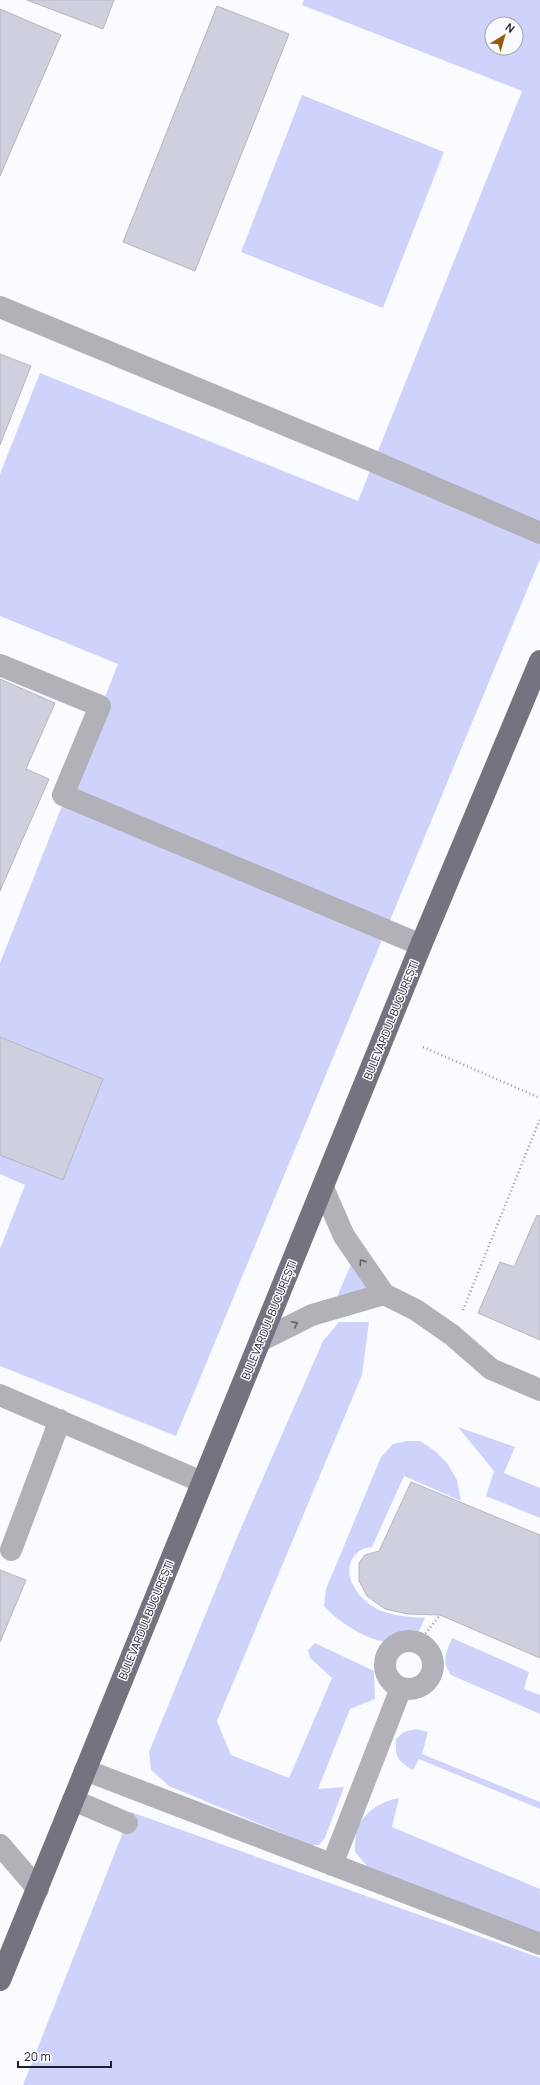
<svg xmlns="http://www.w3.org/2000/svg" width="540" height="2085" font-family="Manrope,sans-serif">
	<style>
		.green { fill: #cfd3fc; fill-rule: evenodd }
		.building { fill: #cfd0de; stroke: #b4b6c3 }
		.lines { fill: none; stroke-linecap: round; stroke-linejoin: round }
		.path { stroke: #98999d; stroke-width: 2.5; stroke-dasharray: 1 3; stroke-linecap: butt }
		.minor { stroke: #b1b1b7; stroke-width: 22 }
		.major { stroke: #73747f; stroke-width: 22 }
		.oneway { stroke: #616267 }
		.labels { text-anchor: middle; stroke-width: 3; stroke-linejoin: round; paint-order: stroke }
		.street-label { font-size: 11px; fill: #202126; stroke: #fafbfe }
	</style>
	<rect width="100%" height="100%" fill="#fafbfe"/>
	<path class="green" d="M 304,0 L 540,0 L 540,559 L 176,1436 L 0,1366 L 0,1249 L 25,1185 L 0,1174 L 0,963 L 118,664 L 0,616 L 0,474 L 40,373 L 358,501 L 522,91 L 302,5 ZM 492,24 L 516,24 L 516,48 L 492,48 Z
		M 302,95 L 444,152 L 383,308 L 241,252 Z
		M 351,1264 L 371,1293 L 337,1297 Z
		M 339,1322 L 369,1322 L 362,1375 L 217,1721 L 231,1755 L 289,1778 L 332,1678 L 310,1658 L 308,1650 L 315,1643 L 374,1671 L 375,1699 L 350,1709 L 318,1789 L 344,1787 L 325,1838 L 319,1845 L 310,1845 L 169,1786 L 151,1770 L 149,1752 L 241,1528 L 323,1341 Z
		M 458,1427 L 515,1447 L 504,1473 L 540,1488 L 540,1518 L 486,1496 L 494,1471 Z
		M 407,1441 L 420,1441 L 435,1451 L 447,1463 L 457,1480 L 461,1501 L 404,1476 L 372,1547 C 367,1548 361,1549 358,1552 C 337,1571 358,1599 377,1609 C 391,1616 410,1617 425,1618 L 417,1635 C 409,1636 394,1642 389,1642 C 369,1642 337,1621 324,1606 L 326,1589 L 381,1457 L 393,1444 Z
		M 452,1638 L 529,1672 L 524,1689 L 540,1695 L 540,1714 L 451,1675 C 441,1661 446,1653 452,1638 Z
		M 416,1729 L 428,1732 L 422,1754 L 540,1802 L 540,1809 L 419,1759 L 413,1770 C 397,1760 395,1757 396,1739 L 404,1732 Z
		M 399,1798 L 392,1827 L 540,1889 L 540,1935 L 367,1866 L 355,1852 C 355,1845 355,1835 357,1829 C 364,1812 381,1801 399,1798 Z
		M 131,1812 L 540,1958 L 540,2085 L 23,2085 Z"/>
	<path class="building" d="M 27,0 L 114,0 L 103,29 Z
		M 217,6 L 289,34 L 195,271 L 123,242 Z
		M 0,9 L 61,35 L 0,176 Z
		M 0,354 L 31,366 L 0,445 Z
		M 0,679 L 55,703 L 26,769 L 49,779 L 0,891 Z
		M 0,1037 L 103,1079 L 63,1180 L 0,1155 Z
		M 537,1215 L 540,1216 L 540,1340 L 478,1313 L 500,1262 L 514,1267 Z
		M 411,1482 L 540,1535 L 540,1658 L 440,1615 L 408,1614 L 385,1609 L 367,1596 L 359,1581 L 359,1563 L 365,1555 L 379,1551 Z
		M 0,1570 L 26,1580 L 0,1642 Z"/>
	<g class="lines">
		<path class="path" d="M 423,1047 L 540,1098
			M 463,1310 L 540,1119
			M 418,1643 L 440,1615"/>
		<path class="minor" d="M 0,307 L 375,462 L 540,533
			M 0,665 L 100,706 L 63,795 L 421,945
			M 323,1188 L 344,1236 L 384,1294 L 416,1310 L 452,1335 L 491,1369 L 540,1390
			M 260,1341 L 312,1315 L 384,1294
			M 0,1395 L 202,1482
			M 11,1550 L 60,1420
			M385 1665a24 24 0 1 1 48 0a24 24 0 1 1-48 0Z
			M 85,1770 L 540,1944
			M 73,1800 L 127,1823
			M 0,1845 L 38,1889
			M 332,1865 L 401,1688"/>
		<path class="major" d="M 0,1980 L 421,945 L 540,661"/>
	</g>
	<defs><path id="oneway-chevron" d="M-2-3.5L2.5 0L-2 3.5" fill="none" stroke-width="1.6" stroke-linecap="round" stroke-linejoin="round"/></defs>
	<g class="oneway">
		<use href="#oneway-chevron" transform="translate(362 1262) rotate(-125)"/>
		<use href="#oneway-chevron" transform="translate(295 1324) rotate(-27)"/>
	</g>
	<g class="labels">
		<g class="street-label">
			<text transform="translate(391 1020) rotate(-68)" y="4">BULEVARDUL BUCUREȘTI</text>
			<text transform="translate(269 1320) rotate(-68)" y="4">BULEVARDUL BUCUREȘTI</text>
			<text transform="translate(146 1620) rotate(-68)" y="4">BULEVARDUL BUCUREȘTI</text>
		</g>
	</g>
	<g transform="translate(504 36) rotate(37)"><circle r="19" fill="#fafbfe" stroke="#a3a4a8"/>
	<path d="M0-3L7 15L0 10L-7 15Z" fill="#915e0f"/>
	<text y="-6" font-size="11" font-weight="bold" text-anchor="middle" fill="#202126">N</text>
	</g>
	<path d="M18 2061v6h93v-6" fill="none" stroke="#202126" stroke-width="2"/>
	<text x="24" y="2061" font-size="12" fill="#202126" stroke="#fafbfe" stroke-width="3" paint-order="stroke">20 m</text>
</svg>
